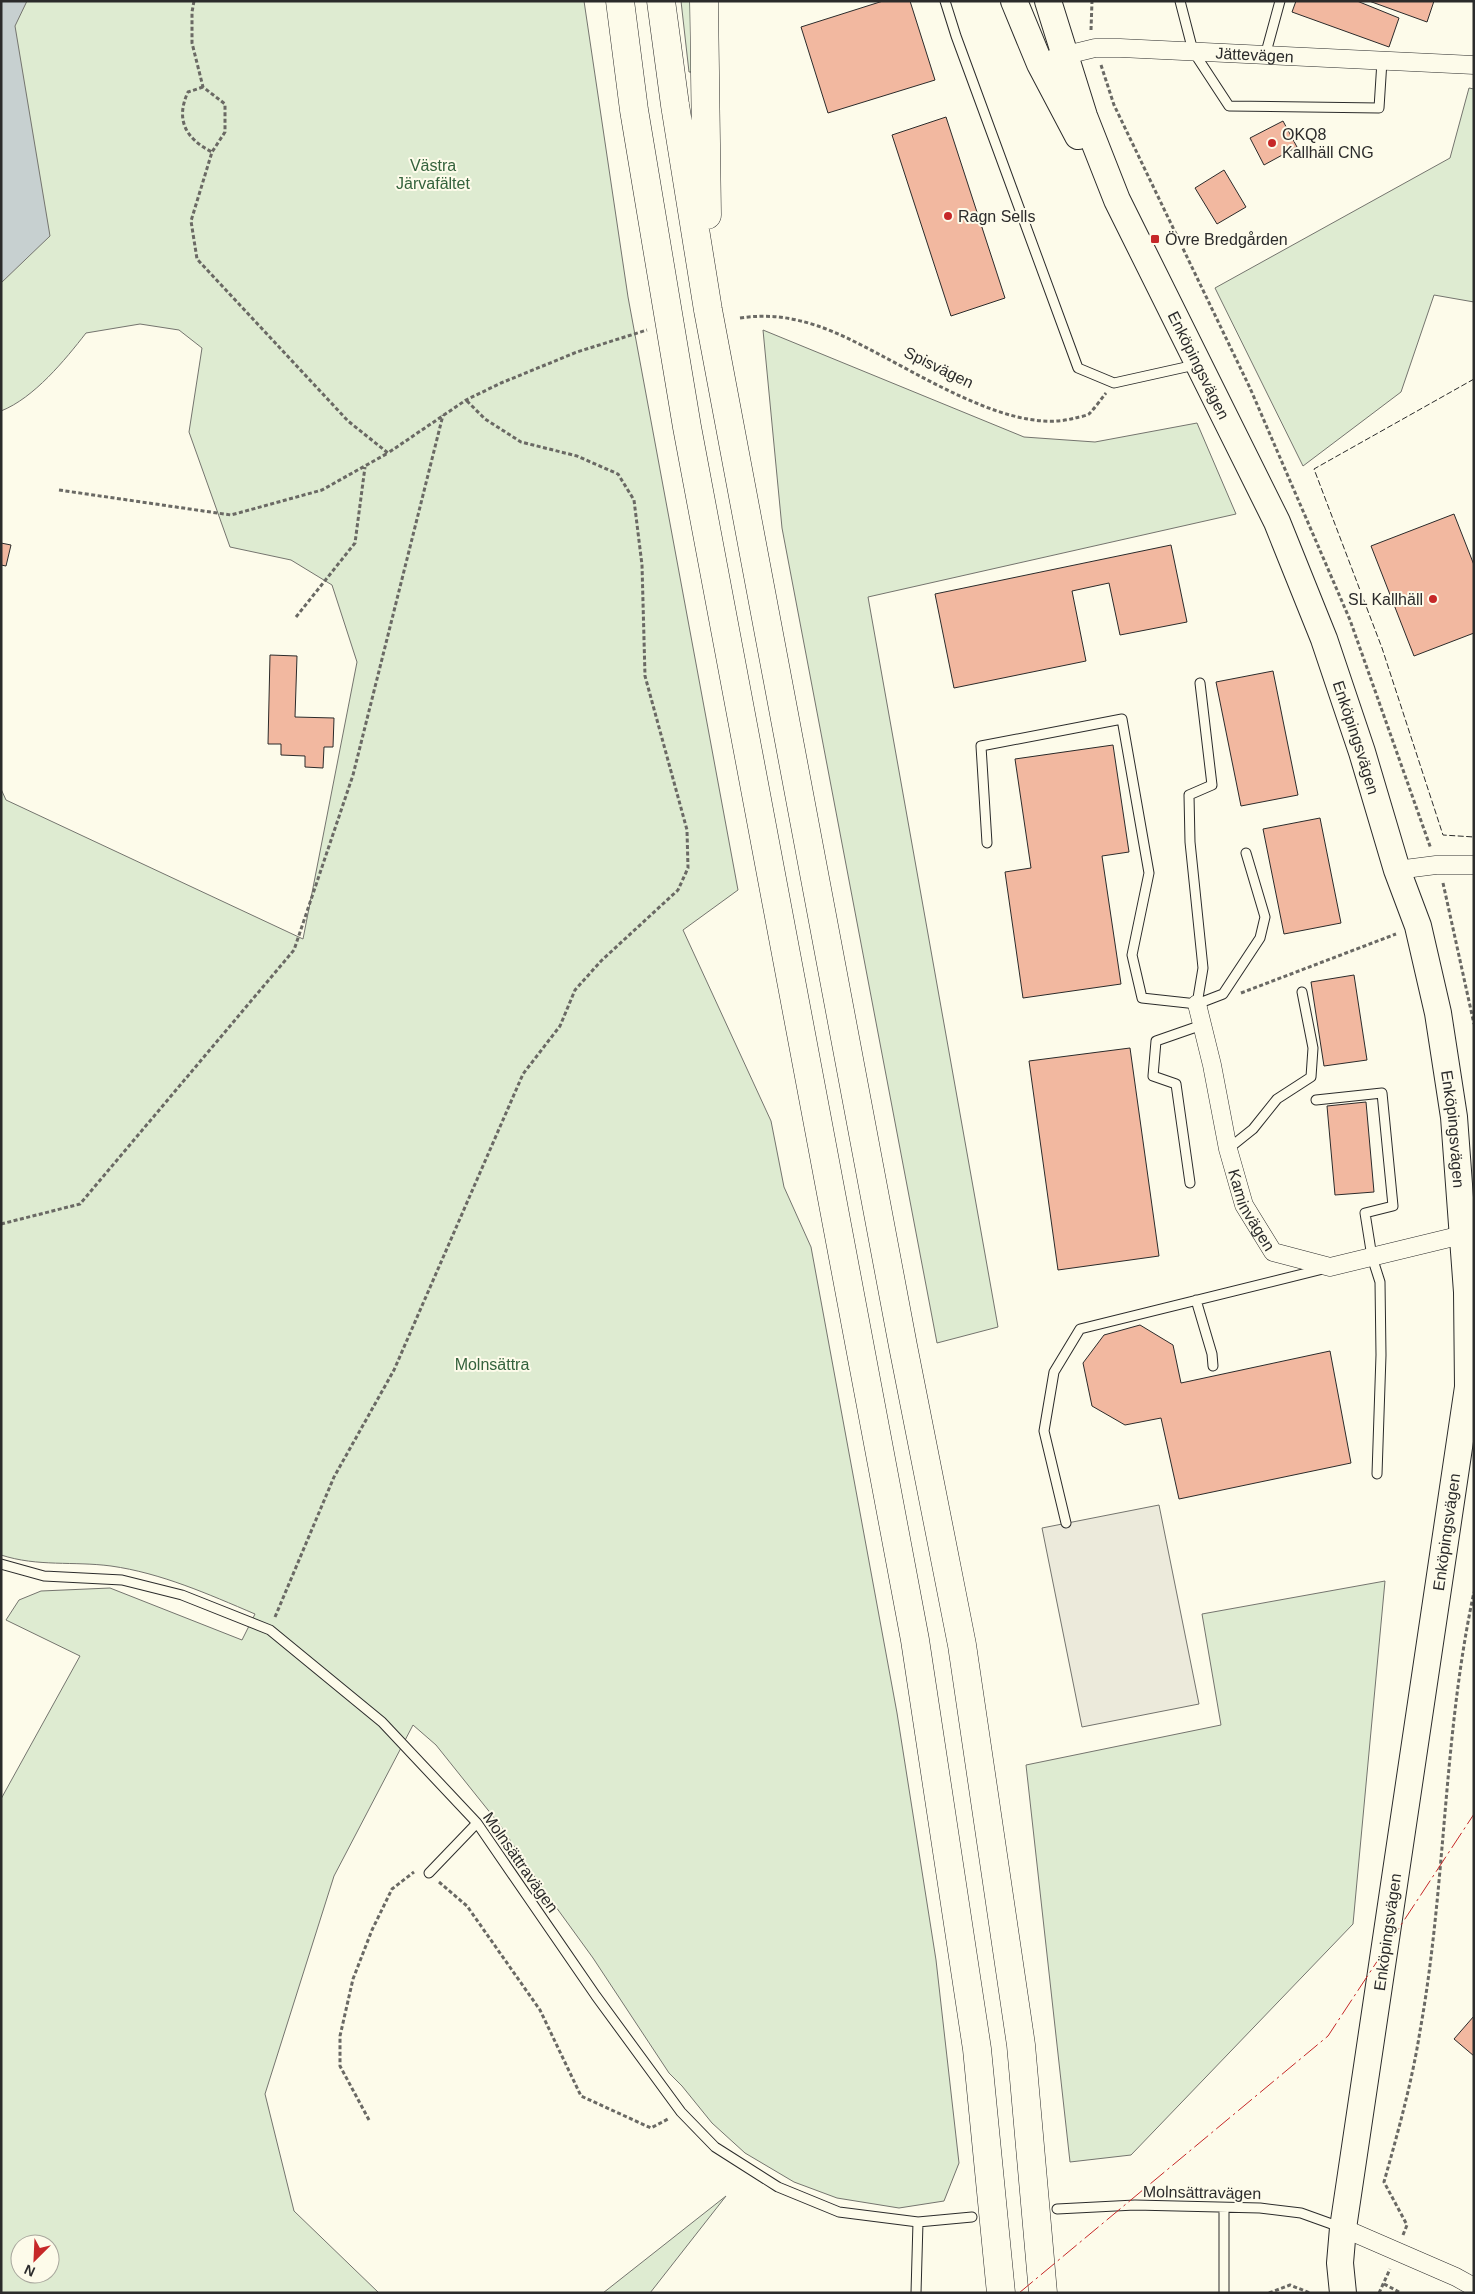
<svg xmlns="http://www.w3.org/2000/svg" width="1475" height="2294" font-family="Arial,sans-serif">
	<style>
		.green { fill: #deebd1; stroke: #74746e; fill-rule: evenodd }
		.parking { fill: #eceadb; stroke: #74746e }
		.water { fill: #c7d0d0; stroke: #74746e }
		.building { fill: #f2b8a0; stroke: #2b2b2b }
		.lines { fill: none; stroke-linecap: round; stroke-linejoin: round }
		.lane-casing { stroke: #2b2b2b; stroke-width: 11 }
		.street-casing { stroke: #2b2b2b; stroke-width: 19 }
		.secondary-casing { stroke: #2b2b2b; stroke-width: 28 }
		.highway-casing { stroke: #2b2b2b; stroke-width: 29 }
		.path { stroke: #6a6964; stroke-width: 3; stroke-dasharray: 4 2.5; stroke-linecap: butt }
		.lane { stroke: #fdfbea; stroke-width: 9 }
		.street { stroke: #fdfbea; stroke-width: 18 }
		.secondary { stroke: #fdfbea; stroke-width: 26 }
		.highway { stroke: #fdfbea; stroke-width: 28 }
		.fence { stroke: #2b2b2b; stroke-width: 1; stroke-dasharray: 6 2.5; stroke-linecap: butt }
		.power { stroke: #c62828; stroke-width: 1; stroke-dasharray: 18 4 2.5 4; stroke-linecap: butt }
		.poi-dot { fill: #c62828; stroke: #fdfbea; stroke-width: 2 }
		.labels { text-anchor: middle; stroke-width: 4; stroke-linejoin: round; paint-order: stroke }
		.street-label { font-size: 16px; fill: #2b2b2b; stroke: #fdfbea }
		.poi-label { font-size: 16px; fill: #2b2b2b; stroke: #fdfbea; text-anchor: start }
		.park-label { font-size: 16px; fill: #34623c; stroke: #fdfbea }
	</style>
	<rect width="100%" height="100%" fill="#fdfbea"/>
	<path class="green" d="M 1,1 L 584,1 L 628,297 L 738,890 L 683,930 L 771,1121 L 784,1187 L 811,1247 L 897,1713 L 936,1960 L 959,2163 L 944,2201 L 899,2208 L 837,2198 L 794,2182 L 745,2153 L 712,2123 L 682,2086 L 669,2073 L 593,1958 L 540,1885 L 500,1825 L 436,1745 L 413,1725 L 334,1876 L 265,2094 L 294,2211 L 379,2293 L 1,2293 L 1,1799 L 80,1656 L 6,1620 L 19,1600 L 41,1591 L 110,1588 L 242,1640 L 255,1614 C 208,1594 161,1573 111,1566 C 73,1561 38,1567 1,1555 L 1,789 L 6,800 L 303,939 L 357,662 L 332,585 L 291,560 L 230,547 L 189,432 L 202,348 L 179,330 L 140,324 L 86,333 C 65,360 34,398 1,411 ZM 20,2244 L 50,2244 L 50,2274 L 20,2274 Z
		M 681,1 L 693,1 L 695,72 L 689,72 Z
		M 1469,88 L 1474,89 L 1474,302 L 1434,295 L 1401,392 L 1303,466 L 1215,288 L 1450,158 Z
		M 763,330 L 1024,437 L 1095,442 L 1197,423 L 1236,514 L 868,597 L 998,1327 L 937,1343 L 782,528 Z
		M 1385,1581 L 1353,1924 L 1131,2155 L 1070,2162 L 1026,1765 L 1221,1725 L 1202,1614 Z
		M 726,2196 L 650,2293 L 603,2293 Z"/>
	<path class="parking" d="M 1159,1505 L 1199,1704 L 1082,1727 L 1042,1528 Z"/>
	<path class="water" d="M 1,1 L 27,1 L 15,26 L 50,236 L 1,283 Z"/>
	<path class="building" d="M 883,1 L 910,1 L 935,80 L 828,113 L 801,27 Z
		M 1296,1 L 1357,1 L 1399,18 L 1389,47 L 1292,12 Z
		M 1369,1 L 1434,1 L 1427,22 Z
		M 946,117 L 1005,298 L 951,316 L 892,135 Z
		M 1283,121 L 1297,147 L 1264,165 L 1250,138 Z
		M 1224,170 L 1246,207 L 1217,224 L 1195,188 Z
		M 1454,514 L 1474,565 L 1474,633 L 1414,656 L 1371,546 Z
		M 1,543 L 11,545 L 6,566 L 1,565 Z
		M 1171,545 L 1187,622 L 1120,635 L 1109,583 L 1072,591 L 1086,661 L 954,688 L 935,594 Z
		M 270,655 L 297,656 L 295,717 L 334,718 L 333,747 L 324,747 L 323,768 L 305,767 L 305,756 L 281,755 L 281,744 L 268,744 Z
		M 1273,671 L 1298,795 L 1241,806 L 1216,682 Z
		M 1113,745 L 1129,852 L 1102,856 L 1121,984 L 1023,998 L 1005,872 L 1031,868 L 1015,759 Z
		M 1320,818 L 1341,923 L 1284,934 L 1263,829 Z
		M 1354,975 L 1367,1060 L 1324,1066 L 1311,982 Z
		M 1130,1048 L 1159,1256 L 1058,1270 L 1029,1061 Z
		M 1366,1102 L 1374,1192 L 1335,1195 L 1327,1106 Z
		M 1140,1325 L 1173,1345 L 1181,1383 L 1330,1351 L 1351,1463 L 1179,1499 L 1161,1418 L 1125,1425 L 1092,1406 L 1083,1363 L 1104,1335 Z
		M 1474,2016 L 1474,2056 L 1454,2039 Z"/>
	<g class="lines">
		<g class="lane-casing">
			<path id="lane" d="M 945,1 L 956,36 L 1078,368 L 1114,383 L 1195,365
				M 1180,1 L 1193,51 L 1229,106 L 1379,108 L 1382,61
				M 1265,56 L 1280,1
				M 987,843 L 981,746 L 1122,719 L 1149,873 L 1132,955 L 1142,998 L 1197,1004 L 1223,994 L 1260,938 L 1265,917 L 1246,853
				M 1197,1004 L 1203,968 L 1190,842 L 1189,795 L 1212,785 L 1200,683
				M 1316,1100 L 1382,1093 L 1393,1206 L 1365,1213 L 1372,1257 L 1380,1282 L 1381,1355 L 1377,1474
				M 1228,1149 L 1253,1129 L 1277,1099 L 1311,1077 L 1313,1048 L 1302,992
				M 1190,1183 L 1176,1084 L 1153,1076 L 1156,1041 L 1202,1025
				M 1196,1300 L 1212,1354 L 1213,1366
				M 1066,1523 L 1044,1431 L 1054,1372 L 1080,1329 L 1323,1269
				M 1,1564 L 44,1576 L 122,1580 L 182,1595 L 270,1630 L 382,1722 L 477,1823 L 596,1996 L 681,2112 L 715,2147 L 778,2187 L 839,2212 L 918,2222 L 972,2217
				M 429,1873 L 477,1823
				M 1224,2208 L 1224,2293
				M 1057,2209 L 1135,2205 L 1260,2208 L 1301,2213 L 1340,2227
				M 916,2293 L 918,2222"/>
		</g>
		<g class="street-casing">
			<g id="street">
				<path id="s1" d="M 1054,58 L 1095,48 L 1120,48 L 1474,65"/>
				<path d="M 1397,870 L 1436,865 L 1474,865"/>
				<path id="s2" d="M 1197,1004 L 1212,1065 L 1228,1149 L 1244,1205 L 1273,1252 L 1330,1267 L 1462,1235"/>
				<path d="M 1343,2228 L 1456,2277 L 1474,2287"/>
			</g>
		</g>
		<g class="secondary-casing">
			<g id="secondary">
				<path d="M 1014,1 L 1040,64 L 1078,136"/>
				<path id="s3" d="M 1048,1 L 1084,116 L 1117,200 L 1277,522 L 1324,639 L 1362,752 L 1397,870 L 1418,926 L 1438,1013 L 1454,1117 L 1467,1292 L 1468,1387 L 1343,2228 L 1340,2263 L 1343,2293"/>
			</g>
		</g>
		<g class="highway-casing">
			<path id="highway" d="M 620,1 L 634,110 L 687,427 L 915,1640 L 977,2049 L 1001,2293
				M 661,1 L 675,105 L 708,310 L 903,1346 L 962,1645 L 1021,2045 L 1043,2293
				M 704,1 L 707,215"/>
		</g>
		<path class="path" d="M 194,1 L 192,12 L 192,43 L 203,87 L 225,104 L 225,132 L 212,152 L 191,221 L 197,259 L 348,421 L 388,453 L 466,400 L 501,383 L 577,352 L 647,330
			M 1091,30 L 1092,1
			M 1101,65 L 1114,105 L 1250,388 L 1350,620 L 1431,849
			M 203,87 L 188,92 C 175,120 186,139 212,152
			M 740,318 C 768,314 791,317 818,326 C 889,350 1000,439 1075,418 C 1079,417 1086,416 1089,414 C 1095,408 1101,399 1106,393
			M 59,490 L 231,515 L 322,490 L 388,453
			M 296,617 L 355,543 L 365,467
			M 1443,883 L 1474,1024
			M 1241,993 L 1396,934
			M 1,1224 L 80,1204 L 294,950 L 353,775 L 443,415
			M 275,1617 L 334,1477 L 394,1370 L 523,1074 L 560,1026 L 575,990 L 601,961 L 678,890 L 688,868 L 687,830 L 645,676 L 642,565 L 634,500 L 618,474 L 577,456 L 521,442 L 485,419 L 466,400
			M 439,1882 L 467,1906 L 540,2010 L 581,2096 L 651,2128 L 668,2119
			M 369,2120 L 340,2066 L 340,2036 L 353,1979 L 372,1930 L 392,1889 L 414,1872
			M 1403,2235 L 1407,2225 L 1384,2182 C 1398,2132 1412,2082 1420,2031 C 1446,1886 1443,1736 1474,1592
			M 1384,2284 L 1401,2293
			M 1269,2293 L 1290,2285 L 1310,2293
			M 1379,2293 L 1390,2269"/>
		<use href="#lane" class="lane"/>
		<use href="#street" class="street"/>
		<use href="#secondary" class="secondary"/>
		<use href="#highway" class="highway"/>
		<path class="fence" d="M 1474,379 L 1314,469 L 1382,648 L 1443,835 L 1474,837"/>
		<path class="power" d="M 1019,2293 L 1328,2036 L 1474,1814"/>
	</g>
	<g class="poi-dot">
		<circle cx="1272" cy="143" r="5"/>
		<circle cx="948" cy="216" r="5"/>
		<rect x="1150" y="234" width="10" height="10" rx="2.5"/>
		<circle cx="1433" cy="599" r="5"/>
	</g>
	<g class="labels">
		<g class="street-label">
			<text dy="6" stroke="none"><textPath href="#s1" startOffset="202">Jättevägen</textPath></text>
			<text dy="6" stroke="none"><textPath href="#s3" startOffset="395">Enköpingsvägen</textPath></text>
			<text transform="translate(939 367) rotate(26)" y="6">Spisvägen</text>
			<text dy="6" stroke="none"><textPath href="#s3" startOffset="800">Enköpingsvägen</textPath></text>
			<text dy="6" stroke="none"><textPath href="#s3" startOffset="1205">Enköpingsvägen</textPath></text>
			<text dy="6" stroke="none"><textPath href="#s2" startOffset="214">Kaminvägen</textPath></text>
			<text transform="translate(1446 1532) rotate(-82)" y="6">Enköpingsvägen</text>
			<text transform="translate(521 1862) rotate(55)" y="6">Molnsättravägen</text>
			<text transform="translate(1387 1932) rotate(-82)" y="6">Enköpingsvägen</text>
			<text transform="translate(1202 2192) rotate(1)" y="6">Molnsättravägen</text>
		</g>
		<g class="poi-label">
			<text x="1282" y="140">OKQ8<tspan x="1282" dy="18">Kallhäll CNG</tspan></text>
			<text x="958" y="222">Ragn Sells</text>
			<text x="1165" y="245">Övre Bredgården</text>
			<text x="1423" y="605" text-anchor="end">SL Kallhäll</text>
		</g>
		<g class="park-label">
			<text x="433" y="171">Västra<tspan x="433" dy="18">Järvafältet</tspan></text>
			<text x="492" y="1370">Molnsättra</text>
		</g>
	</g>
	<rect width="1475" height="2294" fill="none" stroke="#2b2b2b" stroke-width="5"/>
	<g transform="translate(35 2259) rotate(204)"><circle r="24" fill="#fdfbea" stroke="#a9a89e"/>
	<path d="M0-4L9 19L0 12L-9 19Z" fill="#c62828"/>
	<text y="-8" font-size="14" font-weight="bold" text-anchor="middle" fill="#2b2b2b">N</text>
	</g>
</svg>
